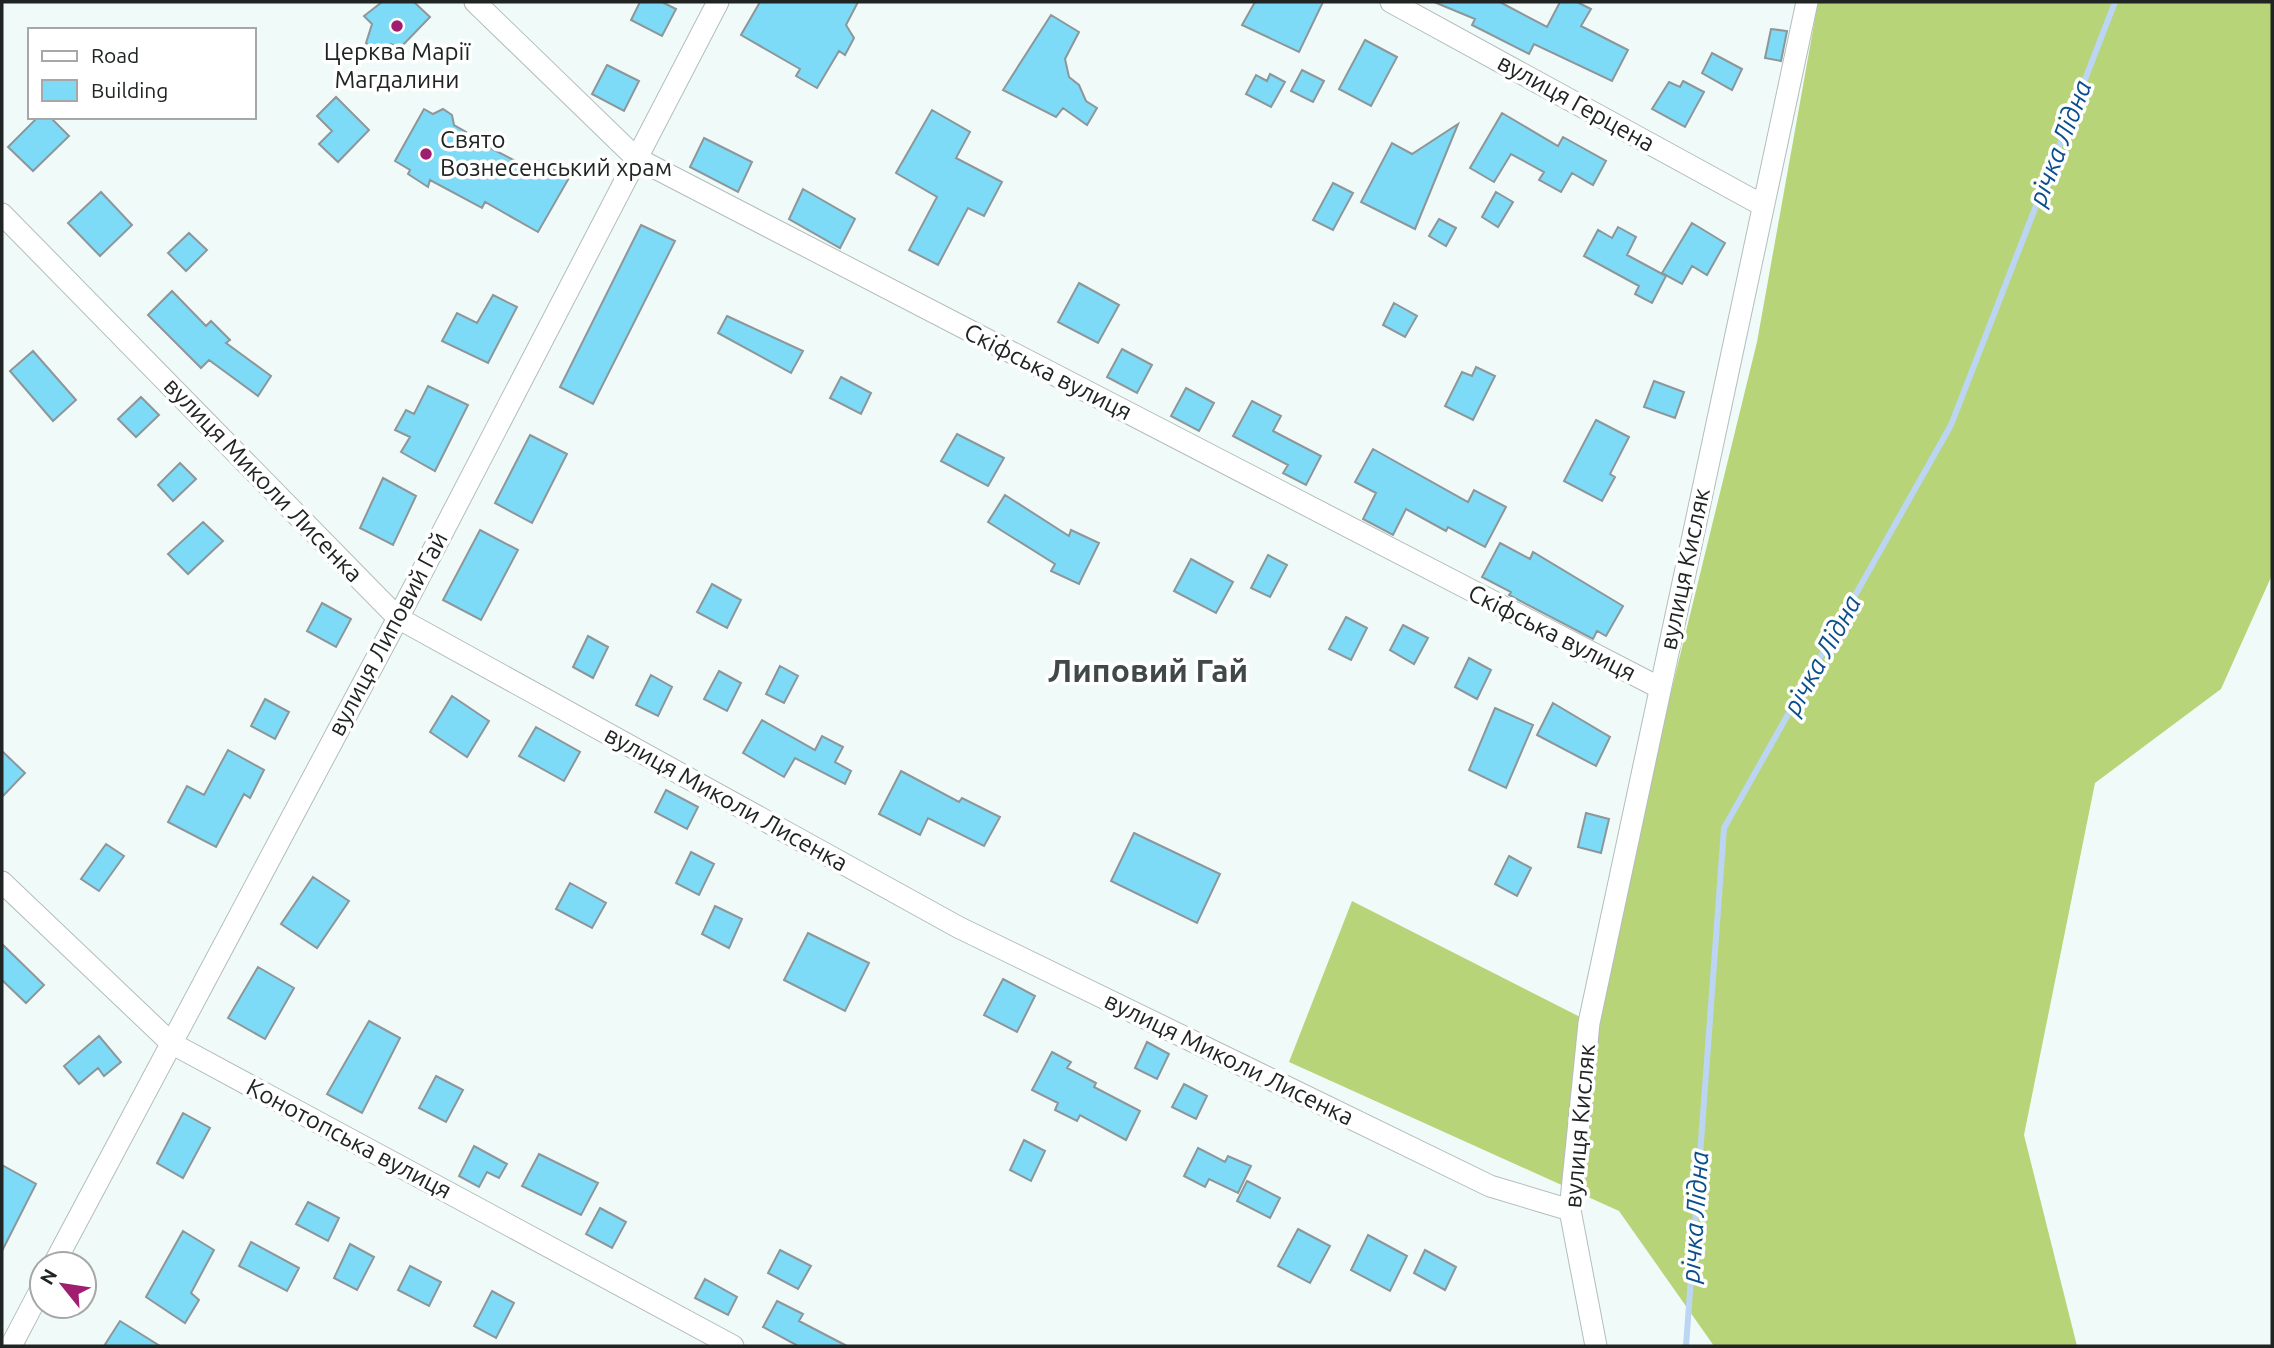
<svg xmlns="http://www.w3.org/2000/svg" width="2274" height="1348" font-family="Ubuntu,sans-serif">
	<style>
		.forest { fill: #b7d479 }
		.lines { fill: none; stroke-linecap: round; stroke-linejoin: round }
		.stream { stroke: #bcd5f2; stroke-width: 6 }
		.building { fill: #7ddbf7; stroke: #8d9699; stroke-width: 2 }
		.street-casing { stroke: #b3bdbc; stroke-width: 23 }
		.street { stroke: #fff; stroke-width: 21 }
		.poi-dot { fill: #a01e6f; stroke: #fff; stroke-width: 2.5 }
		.labels { text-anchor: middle; stroke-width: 7; stroke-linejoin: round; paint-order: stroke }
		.poi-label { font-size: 24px; fill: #202423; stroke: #fff }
		.street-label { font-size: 24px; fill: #202423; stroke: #fff }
		.water-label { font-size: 26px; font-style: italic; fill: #094f8d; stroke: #fff }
		.district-label { font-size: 32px; font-weight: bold; fill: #404948; stroke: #fff }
	</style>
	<rect width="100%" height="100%" fill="#f0fbf9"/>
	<path class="forest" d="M 1818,2 L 2272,2 L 2272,575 L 2221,689 L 2095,783 L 2024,1135 L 2077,1346 L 1714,1346 L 1619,1211 L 1289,1062 L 1352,901 L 1590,1022 L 1757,342 Z"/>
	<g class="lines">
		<path class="stream" d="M 1686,1346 L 1724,828 L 1951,425 L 2115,2"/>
	</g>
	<path class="building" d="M 382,2 L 414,2 L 430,17 L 400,48 L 391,44 L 379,51 L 366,43 L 372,24 L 364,16 Z
		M 640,2 L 662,2 L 676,9 L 662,36 L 631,20 Z
		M 760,2 L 858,2 L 846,25 L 854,38 L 845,55 L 839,51 L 817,88 L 796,76 L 800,69 L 741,35 Z
		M 1255,2 L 1323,2 L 1299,52 L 1242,25 Z
		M 1434,2 L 1500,2 L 1547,27 L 1560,2 L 1577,2 L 1591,9 L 1581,26 L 1628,50 L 1612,81 L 1534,44 L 1529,54 L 1472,25 L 1475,19 Z
		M 1051,15 L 1079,32 L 1065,59 L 1069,77 L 1079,85 L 1086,101 L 1097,108 L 1087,125 L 1063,108 L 1056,117 L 1003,90 Z
		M 1771,29 L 1787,31 L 1781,61 L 1765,58 Z
		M 1365,40 L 1397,57 L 1371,106 L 1339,89 Z
		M 1712,53 L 1742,69 L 1732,90 L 1702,73 Z
		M 607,65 L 639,81 L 624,111 L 592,94 Z
		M 1302,70 L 1324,81 L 1313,102 L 1291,91 Z
		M 1270,74 L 1285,82 L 1271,107 L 1246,94 L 1256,75 L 1267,81 Z
		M 1683,81 L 1704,92 L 1685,127 L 1652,109 L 1669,82 L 1680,87 Z
		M 336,97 L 369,130 L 338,162 L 319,144 L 332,131 L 317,116 Z
		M 424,109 L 433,114 L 443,109 L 452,115 L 454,125 L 466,132 L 465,135 L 533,170 L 538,161 L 569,178 L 538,232 L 485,202 L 482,208 L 430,180 L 428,187 L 408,174 L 410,170 L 395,161 Z
		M 932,110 L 970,132 L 956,158 L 1002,182 L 984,216 L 968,208 L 938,265 L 909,250 L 937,197 L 896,173 Z
		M 1502,113 L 1558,146 L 1563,137 L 1606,161 L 1593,185 L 1572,173 L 1561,192 L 1539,180 L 1544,172 L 1511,154 L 1494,182 L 1470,168 Z
		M 38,117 L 50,117 L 69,136 L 33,171 L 8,147 Z
		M 1458,124 L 1415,229 L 1361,202 L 1392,143 L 1412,154 Z
		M 704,138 L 752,162 L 738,192 L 690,167 Z
		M 1333,183 L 1353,193 L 1333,230 L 1313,220 Z
		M 803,189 L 855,219 L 840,248 L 789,219 Z
		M 101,192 L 132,225 L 100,256 L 68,223 Z
		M 1496,192 L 1513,202 L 1498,227 L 1482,217 Z
		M 1439,219 L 1456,228 L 1446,246 L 1429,236 Z
		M 1692,223 L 1725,243 L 1707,275 L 1692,266 L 1682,284 L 1662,273 Z
		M 641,225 L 675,241 L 593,404 L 560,387 Z
		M 1618,227 L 1636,237 L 1627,255 L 1666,276 L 1652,303 L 1635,294 L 1639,286 L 1584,256 L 1598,230 L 1612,238 Z
		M 189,233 L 207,250 L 186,271 L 168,253 Z
		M 1079,283 L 1119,305 L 1098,343 L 1058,322 Z
		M 172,291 L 206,326 L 211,321 L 230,340 L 226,343 L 271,376 L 258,396 L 209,360 L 201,368 L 148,315 Z
		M 493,295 L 517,307 L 488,363 L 442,341 L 457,313 L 477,323 Z
		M 1394,303 L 1417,316 L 1405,337 L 1383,325 Z
		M 727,316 L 803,351 L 791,373 L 718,333 Z
		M 1122,349 L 1152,365 L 1137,393 L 1107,377 Z
		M 33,351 L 76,400 L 53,421 L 10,371 Z
		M 1476,367 L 1495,376 L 1473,420 L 1445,406 L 1462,372 L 1472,376 Z
		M 841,377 L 871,393 L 861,414 L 830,398 Z
		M 1654,381 L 1684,392 L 1675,418 L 1644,407 Z
		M 428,386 L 468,405 L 435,471 L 401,452 L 410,437 L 395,430 L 406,410 L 414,414 Z
		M 1186,388 L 1214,403 L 1199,431 L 1171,416 Z
		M 141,397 L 159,415 L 136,437 L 118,419 Z
		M 1252,401 L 1281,416 L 1273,431 L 1321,456 L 1306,485 L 1283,473 L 1288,465 L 1233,436 Z
		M 1596,420 L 1629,437 L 1610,474 L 1615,477 L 1602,501 L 1564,481 Z
		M 957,434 L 1004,458 L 988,486 L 941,461 Z
		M 530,435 L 567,454 L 532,523 L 495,503 Z
		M 1373,449 L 1468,502 L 1474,490 L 1506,507 L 1485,547 L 1448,527 L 1446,531 L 1406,509 L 1393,535 L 1363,519 L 1376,493 L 1355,482 Z
		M 180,463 L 196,479 L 173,501 L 158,485 Z
		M 383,478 L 416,496 L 393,545 L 360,528 Z
		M 1005,495 L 1069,536 L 1071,530 L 1099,543 L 1079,584 L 1051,571 L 1055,564 L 988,522 Z
		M 203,522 L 223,541 L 188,574 L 168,554 Z
		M 480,530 L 518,550 L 481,620 L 443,600 Z
		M 1500,543 L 1530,559 L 1533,552 L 1623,606 L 1606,636 L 1597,631 L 1593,639 L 1509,595 L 1511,592 L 1482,577 Z
		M 1268,555 L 1287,565 L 1270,597 L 1251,588 Z
		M 1191,559 L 1233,582 L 1216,613 L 1174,591 Z
		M 712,584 L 741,600 L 727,628 L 697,612 Z
		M 322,603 L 351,619 L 336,647 L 307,631 Z
		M 1346,617 L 1367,628 L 1351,660 L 1329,649 Z
		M 1403,625 L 1428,638 L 1414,664 L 1390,650 Z
		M 588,636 L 608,647 L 593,678 L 573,667 Z
		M 1469,658 L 1491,670 L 1477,699 L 1455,687 Z
		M 780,666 L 798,676 L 784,703 L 766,694 Z
		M 719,671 L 741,683 L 727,711 L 704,699 Z
		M 651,675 L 672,687 L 658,716 L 636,705 Z
		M 452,696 L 489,721 L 467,757 L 430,732 Z
		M 265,699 L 289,712 L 275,739 L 251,726 Z
		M 1553,703 L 1610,737 L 1596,766 L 1537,735 Z
		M 1495,708 L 1533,725 L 1506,788 L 1469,770 Z
		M 762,720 L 815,750 L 822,736 L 843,747 L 835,762 L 851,771 L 845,784 L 795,758 L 784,777 L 743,753 Z
		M 536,727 L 580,752 L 564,781 L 519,756 Z
		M 228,750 L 264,770 L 250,798 L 244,794 L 216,847 L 168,822 L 187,786 L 204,795 Z
		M 2,751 L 25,773 L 2,797 Z
		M 901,771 L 959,802 L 962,798 L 1000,817 L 984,846 L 928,818 L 920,835 L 879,814 Z
		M 666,790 L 698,807 L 687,829 L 655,812 Z
		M 1586,813 L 1609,819 L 1601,853 L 1578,847 Z
		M 1134,833 L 1220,874 L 1197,923 L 1111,881 Z
		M 106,844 L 124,856 L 99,891 L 81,879 Z
		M 691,852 L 714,864 L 699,895 L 676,883 Z
		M 1509,856 L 1531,868 L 1517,896 L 1495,884 Z
		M 313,877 L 349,901 L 317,948 L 281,924 Z
		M 570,883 L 606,903 L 592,928 L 556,909 Z
		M 715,906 L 742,919 L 729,948 L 702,934 Z
		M 808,933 L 869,963 L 845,1011 L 784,980 Z
		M 2,944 L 44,985 L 26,1003 L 2,980 Z
		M 258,967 L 294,988 L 265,1039 L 228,1018 Z
		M 1003,979 L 1035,996 L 1017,1032 L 984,1015 Z
		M 369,1021 L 400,1038 L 362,1113 L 327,1094 Z
		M 99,1036 L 121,1062 L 104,1076 L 98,1068 L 79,1084 L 64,1066 Z
		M 1147,1042 L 1169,1054 L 1157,1079 L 1135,1068 Z
		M 1052,1052 L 1071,1062 L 1067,1068 L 1096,1083 L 1094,1087 L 1140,1111 L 1126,1140 L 1080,1115 L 1077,1121 L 1055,1110 L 1058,1103 L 1032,1090 Z
		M 436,1076 L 463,1090 L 446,1122 L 419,1108 Z
		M 1184,1084 L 1207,1096 L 1196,1119 L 1172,1107 Z
		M 183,1113 L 210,1128 L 183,1178 L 157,1163 Z
		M 1024,1140 L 1045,1151 L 1031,1181 L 1010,1170 Z
		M 474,1146 L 507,1164 L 499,1178 L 487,1172 L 479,1187 L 459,1176 Z
		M 1198,1148 L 1225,1162 L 1228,1156 L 1251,1166 L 1238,1193 L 1209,1179 L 1205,1187 L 1184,1176 Z
		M 539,1154 L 598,1183 L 581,1215 L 522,1186 Z
		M 2,1165 L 36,1184 L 2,1251 Z
		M 1247,1181 L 1280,1198 L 1270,1218 L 1237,1201 Z
		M 308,1202 L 339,1218 L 328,1241 L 296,1224 Z
		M 600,1208 L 626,1222 L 612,1248 L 586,1234 Z
		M 1298,1229 L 1330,1246 L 1310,1283 L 1278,1266 Z
		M 183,1231 L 214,1250 L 191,1293 L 199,1300 L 185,1323 L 146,1297 Z
		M 1368,1235 L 1407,1256 L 1390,1291 L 1351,1270 Z
		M 251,1242 L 299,1268 L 287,1291 L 239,1266 Z
		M 350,1244 L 374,1257 L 357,1290 L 334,1278 Z
		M 780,1250 L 811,1266 L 798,1289 L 768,1273 Z
		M 1425,1250 L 1456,1267 L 1445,1290 L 1414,1273 Z
		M 410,1266 L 441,1282 L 429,1306 L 398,1290 Z
		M 705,1279 L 737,1297 L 728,1315 L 695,1298 Z
		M 492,1291 L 514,1303 L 496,1338 L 474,1326 Z
		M 777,1301 L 803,1314 L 799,1321 L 847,1346 L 798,1346 L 763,1327 Z
		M 120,1321 L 160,1346 L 104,1346 Z"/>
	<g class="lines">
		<g class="street-casing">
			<path id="street" d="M 475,2 L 636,158 L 1660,688
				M 1391,2 L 1762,205
				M 2,214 L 398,618 L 958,927 L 1490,1186 L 1570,1210
				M 2,882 L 171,1043 L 733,1346
				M 54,1264 L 398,618 L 718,2
				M 11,1346 L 42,1287
				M 1596,1346 L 1570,1210 L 1589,1023 L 1807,2"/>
		</g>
		<use href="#street" class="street"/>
	</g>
	<g class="poi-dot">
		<circle cx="397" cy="26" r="7"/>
		<circle cx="426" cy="154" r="7"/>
	</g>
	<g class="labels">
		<g class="poi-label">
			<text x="397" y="60">Церква Марії<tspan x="397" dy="28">Магдалини</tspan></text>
			<text x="440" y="148" text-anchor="start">Свято<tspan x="440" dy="28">Вознесенський храм</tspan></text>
		</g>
		<g class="street-label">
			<text transform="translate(1576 103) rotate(29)" y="8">вулиця Герцена</text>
			<text transform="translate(1048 372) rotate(27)" y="8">Скіфська вулиця</text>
			<text transform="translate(263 480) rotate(46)" y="8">вулиця Миколи Лисенка</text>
			<text transform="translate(1685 569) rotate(-78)" y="8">вулиця Кисляк</text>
			<text transform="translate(1552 633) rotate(27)" y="8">Скіфська вулиця</text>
			<text transform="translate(388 634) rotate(-62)" y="8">вулиця Липовий Гай</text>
			<text transform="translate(726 799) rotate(29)" y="8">вулиця Миколи Лисенка</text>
			<text transform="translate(1229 1059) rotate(26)" y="8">вулиця Миколи Лисенка</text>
			<text transform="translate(1580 1126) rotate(-85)" y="8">вулиця Кисляк</text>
			<text transform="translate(349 1139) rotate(28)" y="8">Конотопська вулиця</text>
		</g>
		<g class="water-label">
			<text transform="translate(2060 143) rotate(-69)" y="9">річка Лідна</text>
			<text transform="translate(1822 655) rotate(-61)" y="9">річка Лідна</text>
			<text transform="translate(1695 1217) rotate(-86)" y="9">річка Лідна</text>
		</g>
		<g class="district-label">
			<text x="1148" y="682">Липовий Гай</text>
		</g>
	</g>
	<rect width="2274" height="1348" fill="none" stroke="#202423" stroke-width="7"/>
	<rect x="28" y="28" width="228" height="91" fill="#ffffff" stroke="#a6a7a7" stroke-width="2"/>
	<rect x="42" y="51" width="35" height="10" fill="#ffffff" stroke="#a6a7a7" stroke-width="2"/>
	<text x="91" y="63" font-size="21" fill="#202423">Road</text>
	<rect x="42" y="80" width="35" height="21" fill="#7ddbf7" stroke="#a6a7a7" stroke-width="2"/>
	<text x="91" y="98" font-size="21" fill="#202423">Building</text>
	<g transform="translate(63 1285) rotate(300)"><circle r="33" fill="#ffffff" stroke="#a6a7a7" stroke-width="2"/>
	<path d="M0-5L12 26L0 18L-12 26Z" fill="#a01e6f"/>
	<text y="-10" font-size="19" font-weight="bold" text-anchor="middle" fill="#202423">N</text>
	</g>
</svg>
